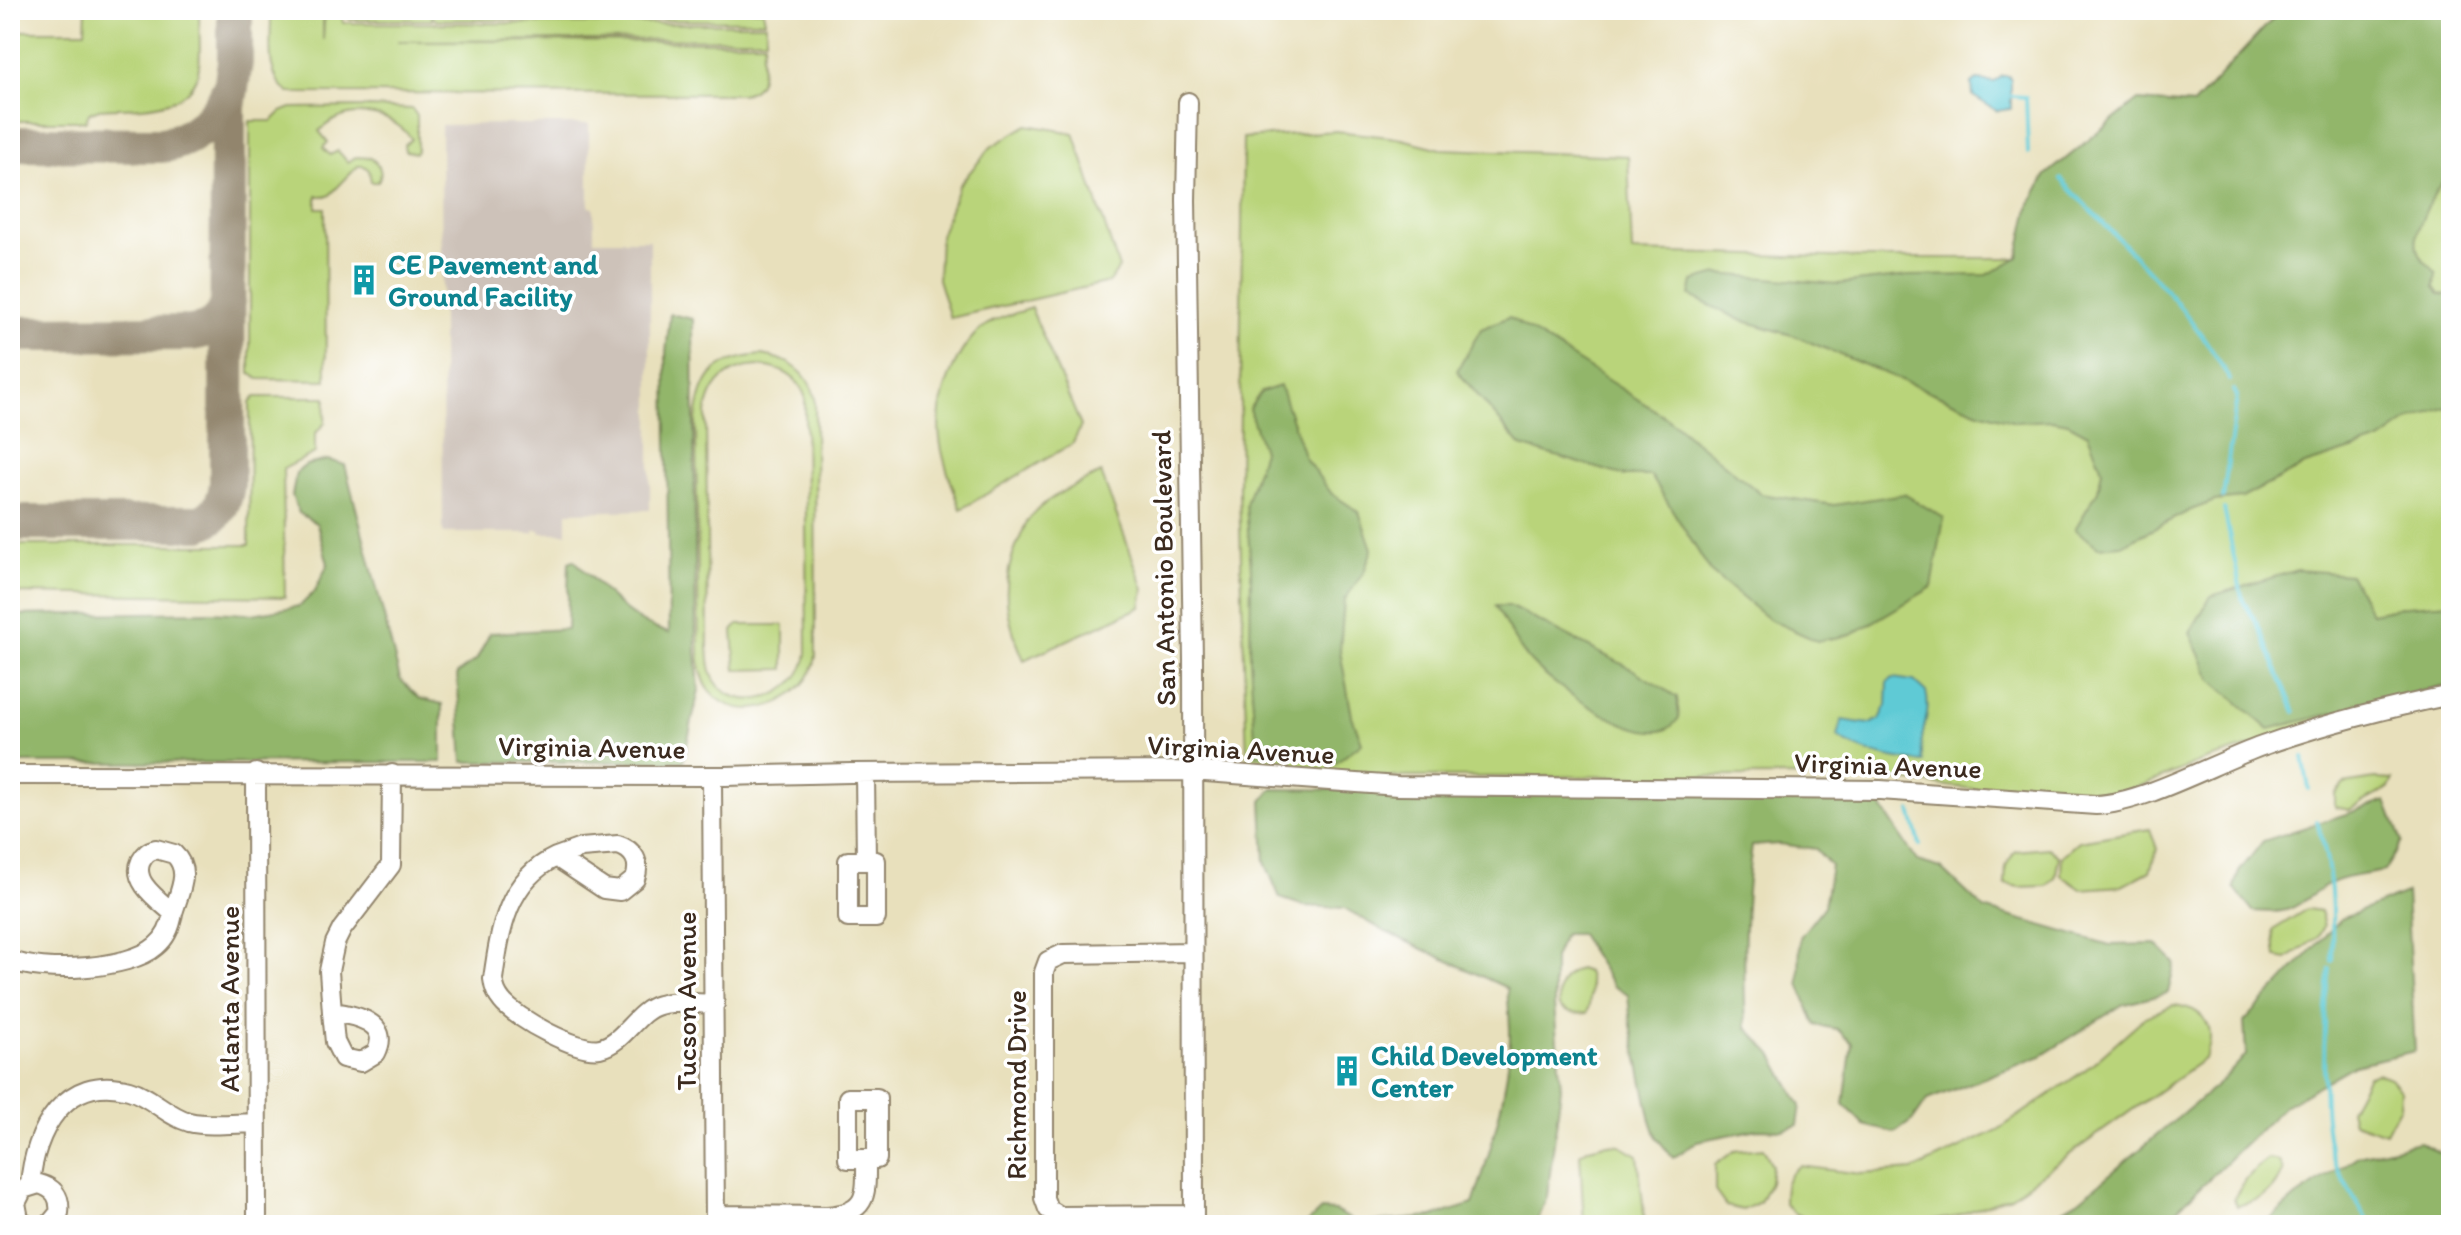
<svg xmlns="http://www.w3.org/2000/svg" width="2461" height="1235" font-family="Itim,sans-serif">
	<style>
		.industrial { fill: #cdc2b9 }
		.green { fill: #b9d47a; stroke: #7a7f4c; stroke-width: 2; fill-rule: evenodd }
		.forest { fill: #92b66a; stroke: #667044; stroke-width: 2 }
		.water { fill: #5ecad5; stroke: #4c7a7a; stroke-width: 2 }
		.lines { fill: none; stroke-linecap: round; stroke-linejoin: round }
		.stream { stroke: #5ecad5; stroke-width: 4 }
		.taxiway { stroke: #92856d; stroke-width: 36 }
		.minor-casing { stroke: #92856d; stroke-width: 22 }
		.minor { stroke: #fff; stroke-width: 18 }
		.labels { text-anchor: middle; stroke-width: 7; stroke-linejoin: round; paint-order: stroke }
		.culture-label { font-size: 28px; font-weight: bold; fill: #0d838f; stroke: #fff; text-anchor: start }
		.street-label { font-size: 28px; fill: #3b2a1e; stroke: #fff }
	</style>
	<rect width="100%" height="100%" fill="#fff"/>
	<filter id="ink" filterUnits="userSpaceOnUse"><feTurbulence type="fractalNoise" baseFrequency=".0125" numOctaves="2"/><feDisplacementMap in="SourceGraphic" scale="16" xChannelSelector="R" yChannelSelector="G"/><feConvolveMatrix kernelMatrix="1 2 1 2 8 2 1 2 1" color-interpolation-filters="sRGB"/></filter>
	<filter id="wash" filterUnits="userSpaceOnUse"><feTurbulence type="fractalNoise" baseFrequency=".006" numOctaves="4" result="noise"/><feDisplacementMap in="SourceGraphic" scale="32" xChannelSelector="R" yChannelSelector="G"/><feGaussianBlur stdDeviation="1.8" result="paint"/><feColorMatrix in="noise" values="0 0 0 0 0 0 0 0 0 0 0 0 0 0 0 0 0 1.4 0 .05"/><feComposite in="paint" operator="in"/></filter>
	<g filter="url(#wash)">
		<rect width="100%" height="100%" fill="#e8e0bc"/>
		<path class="industrial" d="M 511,124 L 589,124 L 589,206 L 594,207 L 594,240 L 650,240 L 650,510 L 567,512 L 567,533 L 541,533 L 540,530 L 534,530 L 534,533 L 443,533 L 441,125 Z"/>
		<path class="green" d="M 86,10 L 199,10 C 199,28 201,48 199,67 C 192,114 133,106 99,109 L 89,113 L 86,121 L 10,121 L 10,31 L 85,31 Z
			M 271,10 L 323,10 L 323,40 L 325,10 L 341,10 L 343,23 L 766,24 L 766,39 L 397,41 L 765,42 C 764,48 761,55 762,60 C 762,77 762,91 741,94 L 289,93 C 263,75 272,38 271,10 Z
			M 344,10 L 351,10 L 352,12 L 622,13 L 661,10 L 763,10 L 765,21 L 635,20 L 629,18 L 629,20 L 603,20 L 601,17 L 598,20 L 436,20 L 432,17 L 432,20 L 351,20 L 344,16 Z
			M 2281,10 L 2451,10 L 2451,687 L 2203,761 L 2143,785 L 2100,798 L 2037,796 L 1885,779 L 1826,776 L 1390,777 L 1336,774 L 1247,762 L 1239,492 L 1243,138 L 1336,131 L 1398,138 L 1441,149 L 1628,156 L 1632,252 L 1869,258 L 2018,258 L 2030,204 L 2046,175 L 2137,101 L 2193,105 Z
			M 369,107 L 412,109 L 417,116 L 417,151 L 415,153 L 405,151 L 404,145 L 412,139 C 388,109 347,105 319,131 L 328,142 L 323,148 L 330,155 L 338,151 L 348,162 L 356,157 L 371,158 C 379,164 384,172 378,182 L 371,182 L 369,170 L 364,166 L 358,166 L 329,196 L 317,196 L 317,208 L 325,208 L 326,380 L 259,379 L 250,373 L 250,121 L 272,121 L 281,112 L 291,108 Z
			M 1027,125 L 1074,133 L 1119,268 L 1109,282 L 950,318 L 938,279 L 940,236 L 959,185 L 991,147 Z
			M 1031,308 L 1081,426 L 1073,443 L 961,509 C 939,451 927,418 957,360 C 965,345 975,331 990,323 C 1002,316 1018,313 1031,308 Z
			M 761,355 C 787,358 809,371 815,398 L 816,656 C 810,701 741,730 709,690 C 703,681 701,671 699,661 L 696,420 C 701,376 715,359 761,355 ZM 762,366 C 782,369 798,376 805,396 L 807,653 C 802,697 736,718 714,679 C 709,670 709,658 708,648 L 706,413 C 711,381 730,366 762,366 Z
			M 255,397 L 326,397 L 325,423 L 315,434 L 315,453 L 283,469 L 285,597 L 10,593 L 10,545 L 249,545 L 250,403 Z
			M 1101,473 L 1144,589 L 1141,607 L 1024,660 C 1006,619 999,584 1018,542 C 1022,535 1024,525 1029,519 C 1046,496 1077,485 1101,473 Z
			M 738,625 L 784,625 L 784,669 L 736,670 L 733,631 Z
			M 2375,779 L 2393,780 L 2389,788 L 2349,810 L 2335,807 L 2335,794 L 2344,784 Z
			M 2150,829 L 2157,849 L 2150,871 L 2122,886 L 2081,889 L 2061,875 L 2062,856 L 2079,841 Z
			M 2048,848 L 2059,857 L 2055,878 L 2047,886 L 2019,887 L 2005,884 L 2006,866 L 2015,851 Z
			M 2307,909 L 2320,911 L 2324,926 L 2318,937 L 2287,959 L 2276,957 L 2273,930 Z
			M 1579,969 L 1587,972 C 1592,984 1591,1001 1587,1013 C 1577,1015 1567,1013 1559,1007 C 1556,989 1562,974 1579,969 Z
			M 2173,1005 C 2205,1008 2218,1028 2205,1058 L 2011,1196 L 1951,1218 L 1874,1225 L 1819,1223 L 1794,1213 L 1784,1203 C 1784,1185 1785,1176 1800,1166 L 1861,1174 L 1913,1170 L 1998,1130 L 2085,1070 L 2145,1017 Z
			M 2377,1073 L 2390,1078 L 2401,1091 L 2400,1106 L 2386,1133 L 2353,1122 L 2350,1109 L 2368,1076 Z
			M 1605,1144 L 1620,1145 L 1638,1155 L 1645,1225 L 1584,1225 L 1580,1154 L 1589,1148 Z
			M 1763,1148 L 1772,1165 L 1770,1182 L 1760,1202 L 1743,1210 L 1726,1206 L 1715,1191 L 1715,1165 L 1734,1151 Z
			M 2268,1159 L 2279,1161 L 2283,1171 C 2271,1196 2263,1199 2237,1206 L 2234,1198 C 2244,1181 2252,1170 2268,1159 Z"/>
		<path class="forest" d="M 2281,10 L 2451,10 L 2451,173 C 2437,183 2413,231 2417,248 C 2419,260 2430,264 2436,273 L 2435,287 L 2440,294 L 2451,295 L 2451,406 L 2410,420 L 2380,441 L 2305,465 L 2242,498 L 2215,501 L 2191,510 L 2122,545 L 2098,547 L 2075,529 L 2098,491 L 2102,470 L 2088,434 L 2068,423 L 2052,420 L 2015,422 L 1979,412 L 1795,336 L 1741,320 L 1690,296 L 1693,281 L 1718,274 L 1838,284 L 1908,276 L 1987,275 L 2018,257 L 2030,204 L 2046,175 L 2137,101 L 2193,105 Z
			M 670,314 L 693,319 L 696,652 L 699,690 L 683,762 L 463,762 L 457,674 L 477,659 L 490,633 L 567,629 L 569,562 L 574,560 C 604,589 626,621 669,633 L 666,353 Z
			M 1509,317 L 1667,418 L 1761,494 L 1834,505 L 1904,494 L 1944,518 L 1932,587 L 1851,635 L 1817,641 L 1768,619 L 1711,572 L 1651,476 L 1625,476 L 1521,446 L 1457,371 L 1481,329 Z
			M 1280,386 L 1305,458 L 1332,494 L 1359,512 L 1372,549 L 1364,572 L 1344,600 L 1340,651 L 1352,716 L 1362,743 L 1336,763 L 1299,756 L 1256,755 L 1250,660 L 1251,570 L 1246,504 L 1263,451 L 1249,409 L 1261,392 Z
			M 328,460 L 345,465 L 400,679 L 419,698 L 442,704 L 442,762 L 10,763 L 10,615 L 209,612 L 252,614 L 300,606 L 315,591 L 328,564 L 317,524 L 299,513 L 292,496 L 296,473 L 306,465 Z
			M 2297,570 L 2350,574 L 2371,613 L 2406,606 L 2451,603 L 2451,684 L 2269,729 L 2212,680 L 2190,633 L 2211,596 Z
			M 1495,606 L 1509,606 L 1632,669 L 1677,697 L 1679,718 C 1675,723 1671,728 1665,730 C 1632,740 1554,687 1532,663 C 1517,648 1507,625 1495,606 Z
			M 1272,789 L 1879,795 L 1883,809 L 1917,861 L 1941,868 L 1984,909 L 2110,945 L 2156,944 L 2175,963 L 2168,993 L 2122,1005 L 2041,1056 L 1927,1100 L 1914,1119 L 1895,1133 L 1864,1125 L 1844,1104 L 1852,1043 L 1837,1029 L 1815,1025 L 1799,983 L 1800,937 L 1824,906 L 1831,866 L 1816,849 L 1779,844 L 1752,846 C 1743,907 1743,966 1746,1027 L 1772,1054 L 1801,1106 L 1798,1125 L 1783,1130 L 1758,1129 L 1698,1141 L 1673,1158 L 1657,1138 L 1650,1117 L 1631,1025 L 1628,995 L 1613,986 L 1580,934 L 1564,934 L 1554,958 L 1554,1005 L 1561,1088 L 1547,1196 L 1536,1225 L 1305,1225 L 1321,1210 L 1335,1211 L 1358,1223 L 1432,1217 L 1473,1204 C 1490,1154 1510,1084 1510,1032 C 1510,1017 1508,1003 1507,988 L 1386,932 L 1344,908 L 1304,906 L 1280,898 L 1265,862 L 1262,801 Z
			M 2386,801 L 2402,842 L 2384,871 C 2366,875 2343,876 2328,885 C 2293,905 2298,915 2253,911 L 2234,887 L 2239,872 L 2263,841 Z
			M 2406,893 L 2415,1051 L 2354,1065 L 2284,1106 L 2161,1225 L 2045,1225 L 2047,1218 L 2079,1200 L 2221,1082 L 2246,1055 L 2244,1022 L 2341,919 Z
			M 2419,1142 L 2444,1155 L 2451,1187 L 2451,1225 L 2264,1225 L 2296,1197 L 2358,1156 Z"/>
		<path class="water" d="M 2002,76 L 2009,76 L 2011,80 L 2011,109 L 1997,111 L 1973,96 L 1972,84 L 1977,80 L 1995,82 Z
			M 1893,678 L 1914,681 L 1926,692 C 1933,717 1915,737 1924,762 C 1900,761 1856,752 1838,737 L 1842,720 L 1870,724 L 1880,719 L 1887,705 L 1888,682 Z"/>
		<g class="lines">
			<path class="stream" d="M 2012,96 L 2026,97 L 2028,153
				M 2061,179 C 2121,244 2187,301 2230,380
				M 2223,498 L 2237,396 L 2234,390
				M 2224,509 L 2243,601 L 2257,623 L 2295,712
				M 2303,757 L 2309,789
				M 1911,811 L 1920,845
				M 2317,821 C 2333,873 2333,907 2332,961
				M 2330,969 C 2324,1009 2319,1124 2334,1160 C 2344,1183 2358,1205 2371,1225"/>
			<path class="taxiway" d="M 10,144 L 162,145 C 194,141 218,117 230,88
				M 10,334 L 191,333 C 211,331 222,322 227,303
				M 10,523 L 200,523 C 218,516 225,502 227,484 L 228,107 L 235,62 L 235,10"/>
		</g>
	</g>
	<g filter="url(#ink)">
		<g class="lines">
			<g class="minor-casing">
				<path id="minor" d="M 1188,102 L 1186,200 L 1193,660 L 1194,1225
					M 256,773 L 257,1225
					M 865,773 L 866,861 L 876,861 L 876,918 L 848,918 L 848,861 L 866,861
					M 10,775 L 725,776 L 851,773 L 1192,771 L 1398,786 L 1880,790 L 2096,805 C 2144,803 2214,763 2262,746 C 2323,724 2388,708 2451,695
					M 712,776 L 715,1225
					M 618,845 C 634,850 641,862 635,879 L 620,891 L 604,889 L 556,857 L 581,848 Z
					M 156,849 L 174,854 C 192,871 179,892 173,913 C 159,900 131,882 141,861 C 145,854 148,851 156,849 Z
					M 556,857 C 507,880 500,930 493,979 C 494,988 496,994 502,1001 C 515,1018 579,1053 600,1048 C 624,1043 636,1011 659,1005 C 676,1000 698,1004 715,1004
					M 1193,952 L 1063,954 L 1048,961 L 1044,972 L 1044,1198 L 1048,1209 L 1059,1216 L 1194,1215
					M 10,960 C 42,974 129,970 156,946 C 167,937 171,926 173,913
					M 332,1012 L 329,971 L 335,943 L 342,929 L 391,865 L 392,774
					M 332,1012 C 354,1015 392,1022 376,1053 L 361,1062 L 343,1058 L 335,1042 Z
					M 30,1185 C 34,1132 65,1072 129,1090 C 151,1096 167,1116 189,1122 C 210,1127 236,1123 257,1123
					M 715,1215 L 827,1216 C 869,1213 866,1194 866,1159 L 848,1159 L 848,1098 L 877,1098 L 877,1159 L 866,1159
					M 26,1225 L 19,1219 L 16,1203 L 23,1189 L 39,1184 C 54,1188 61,1197 59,1213 L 49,1225"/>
			</g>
			<use href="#minor" class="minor"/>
		</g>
	</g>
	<defs>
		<g id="building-bare" transform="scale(2.4)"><path d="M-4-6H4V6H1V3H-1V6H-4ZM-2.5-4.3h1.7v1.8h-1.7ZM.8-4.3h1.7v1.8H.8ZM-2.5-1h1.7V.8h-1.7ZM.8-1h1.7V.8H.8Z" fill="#0f9aa8" stroke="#fff" stroke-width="2.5" paint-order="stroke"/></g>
	</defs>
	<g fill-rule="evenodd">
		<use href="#building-bare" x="364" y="280"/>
		<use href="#building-bare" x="1347" y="1071"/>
	</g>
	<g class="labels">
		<g class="culture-label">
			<text x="388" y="274">CE Pavement and<tspan x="388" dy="32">Ground Facility</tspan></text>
			<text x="1371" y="1065">Child Development<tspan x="1371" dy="32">Center</tspan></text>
		</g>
		<g class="street-label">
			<text transform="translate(1163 568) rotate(-91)" y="10">San Antonio Boulevard</text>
			<text transform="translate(592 747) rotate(1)" y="10">Virginia Avenue</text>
			<text transform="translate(1241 749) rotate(3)" y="10">Virginia Avenue</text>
			<text transform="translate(1888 765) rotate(2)" y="10">Virginia Avenue</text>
			<text transform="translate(229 999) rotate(-90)" y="10">Atlanta Avenue</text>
			<text transform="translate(686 1001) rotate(-90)" y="10">Tucson Avenue</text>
			<text transform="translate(1016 1085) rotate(-90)" y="10">Richmond Drive</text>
		</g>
	</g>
	<rect width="2461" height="1235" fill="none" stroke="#fff" stroke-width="40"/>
</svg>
